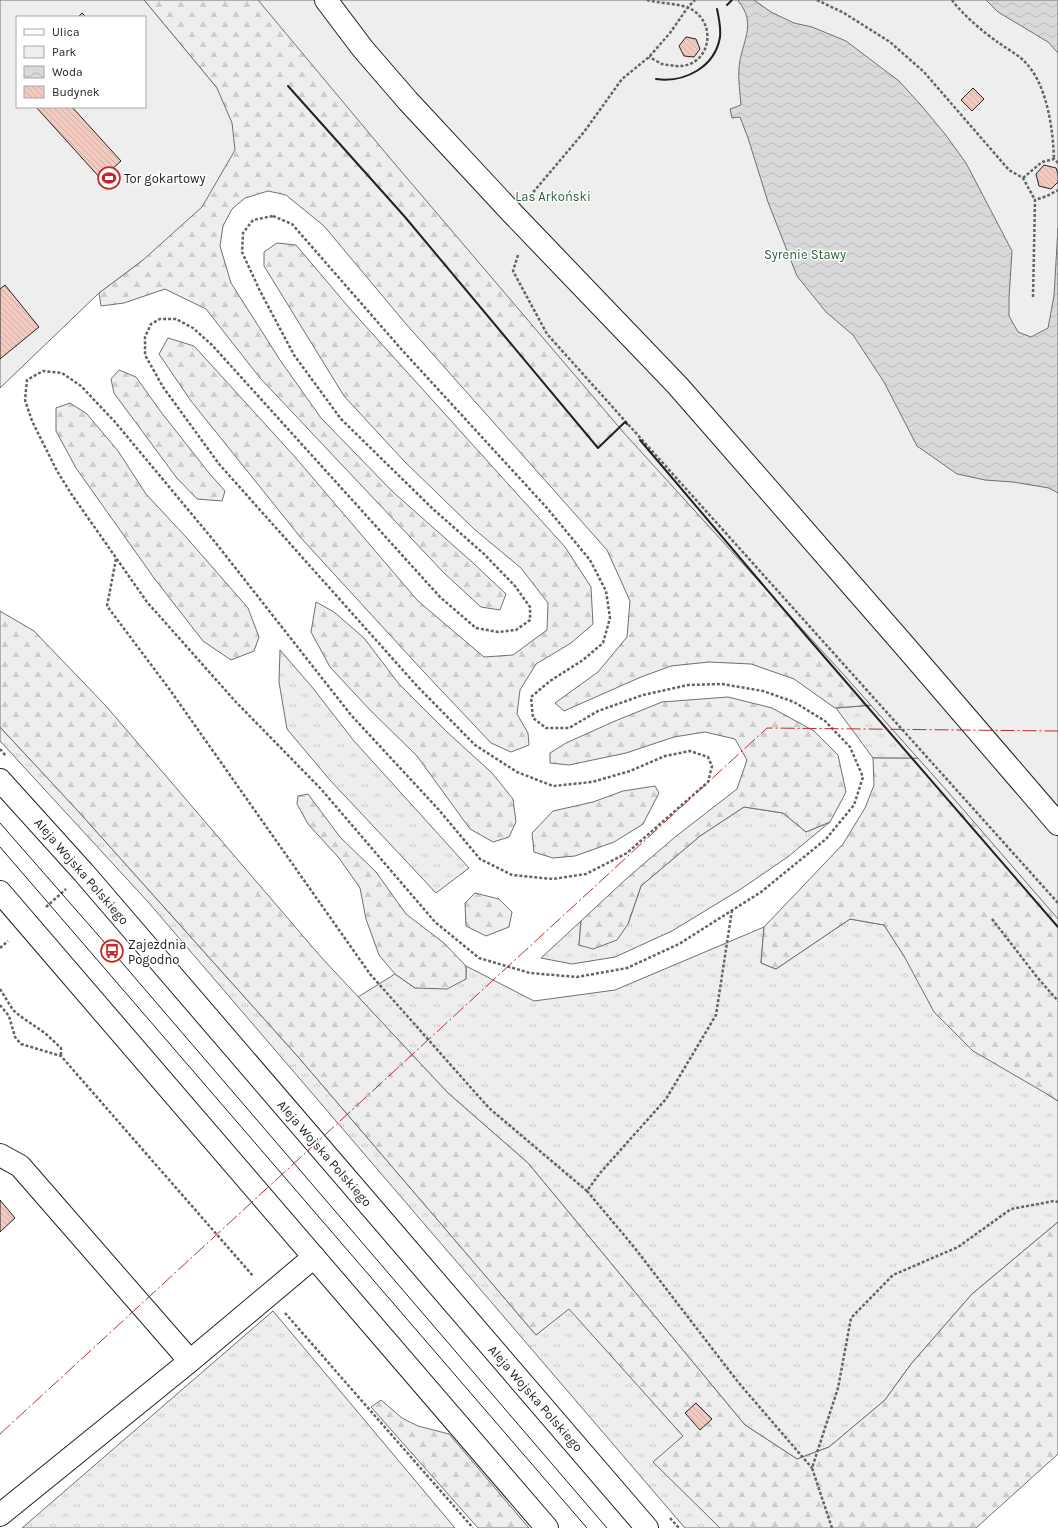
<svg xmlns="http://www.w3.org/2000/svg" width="1058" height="1528" font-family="Karla,sans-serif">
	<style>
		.grass { fill: url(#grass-tufts); stroke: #6f6f6f }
		.forest { fill: url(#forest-firs); stroke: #6f6f6f }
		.green { fill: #eee; stroke: #6f6f6f; fill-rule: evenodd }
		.water { fill: url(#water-waves); stroke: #6f6f6f }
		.building { fill: url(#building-back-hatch); stroke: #222 }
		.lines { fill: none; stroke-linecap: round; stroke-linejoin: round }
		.minor-casing { stroke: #222; stroke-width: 24 }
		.major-casing { stroke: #222; stroke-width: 24 }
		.path { stroke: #646464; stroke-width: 2.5; stroke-dasharray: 3 2; stroke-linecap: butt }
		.minor { stroke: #fff; stroke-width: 22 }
		.major { stroke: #fff; stroke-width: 22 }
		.tram { stroke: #222; stroke-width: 1 }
		.wall { stroke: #222; stroke-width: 2 }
		.power { stroke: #c62828; stroke-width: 1; stroke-dasharray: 14 3 2 3; stroke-linecap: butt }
		.labels { text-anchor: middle; stroke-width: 3; stroke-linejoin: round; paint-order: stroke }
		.poi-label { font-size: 13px; fill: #222; stroke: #fff; text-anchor: start }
		.park-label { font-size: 13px; fill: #2f5e38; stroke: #fff }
		.street-label { font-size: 13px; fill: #222; stroke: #fff }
	</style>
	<defs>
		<pattern id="grass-tufts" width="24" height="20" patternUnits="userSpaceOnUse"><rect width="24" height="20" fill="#eee"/><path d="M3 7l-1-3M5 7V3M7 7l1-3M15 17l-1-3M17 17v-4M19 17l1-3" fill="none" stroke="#ccc"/></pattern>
		<pattern id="forest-firs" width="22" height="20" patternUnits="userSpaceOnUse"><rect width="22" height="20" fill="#eee"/><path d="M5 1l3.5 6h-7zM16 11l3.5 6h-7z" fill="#ccc"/></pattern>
		<pattern id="water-waves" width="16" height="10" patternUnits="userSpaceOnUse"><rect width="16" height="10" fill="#d9d9d9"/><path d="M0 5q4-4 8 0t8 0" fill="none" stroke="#bababa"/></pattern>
		<pattern id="building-back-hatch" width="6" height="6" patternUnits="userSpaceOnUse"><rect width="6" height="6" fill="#f3c9c0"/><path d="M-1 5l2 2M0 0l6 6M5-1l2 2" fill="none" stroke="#d0aca5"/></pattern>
	</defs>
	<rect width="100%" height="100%" fill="#fff"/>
	<path class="grass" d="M 280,650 L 312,687 L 354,741 L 469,868 L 436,893 L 329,779 L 287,729 L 279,682 Z
		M 937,700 L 992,759 L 873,758 L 836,708 Z
		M 0,727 L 78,811 L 300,1059 L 536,1335 L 569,1308 L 683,1436 L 654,1462 L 720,1528 L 685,1528 L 149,903 L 0,741 Z
		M 744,807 L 783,813 L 806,832 L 830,822 L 789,856 L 741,889 L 672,931 L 615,957 L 572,964 L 541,958 L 581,921 L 579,945 L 628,924 L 641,886 L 700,836 Z
		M 850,919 L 884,925 L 904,956 L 1047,1094 L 1058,1101 L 1058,1222 L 972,1294 L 911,1364 L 885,1400 L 829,1447 L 797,1459 L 745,1425 L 528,1163 L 448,1093 L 358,997 L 395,974 L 415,988 L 466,979 L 466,966 L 534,1001 L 615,990 L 764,927 L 761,963 L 776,969 Z
		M 273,1311 L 455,1528 L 22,1528 Z"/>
	<path class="forest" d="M 144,0 L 739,0 L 937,700 L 835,708 L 794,679 L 751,664 L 709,662 L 671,666 L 641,677 L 564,711 L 555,703 L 598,672 L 627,637 L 630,601 L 607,550 L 406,324 L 324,226 L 286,195 L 268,191 L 245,198 L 232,209 L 223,226 L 220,246 L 231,283 L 280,360 L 321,418 L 393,492 L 472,562 L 506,594 L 500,610 L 481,607 L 444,573 L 260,378 L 206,309 L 165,289 L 124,303 L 101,306 L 99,293 L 143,260 L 217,88 Z
		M 277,243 L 296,245 L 351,310 L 565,547 L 591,587 L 593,624 L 571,643 L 536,664 L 520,690 L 517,714 L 528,733 L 529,745 L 511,752 L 491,743 L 423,671 L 301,538 L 191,401 L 159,354 L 168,338 L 194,346 L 295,457 L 418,601 L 484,657 L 513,655 L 547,630 L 548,603 L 521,568 L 474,529 L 404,461 L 344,396 L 264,266 L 264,252 Z
		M 119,370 L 136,377 L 161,412 L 209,473 L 225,491 L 222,501 L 197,499 L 176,477 L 114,393 L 111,379 Z
		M 70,403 L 87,414 L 118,451 L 146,494 L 186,537 L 248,608 L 259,637 L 254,651 L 231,660 L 203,641 L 154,578 L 76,468 L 56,431 L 56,408 Z
		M 316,602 L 334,612 L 364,638 L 399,684 L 447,732 L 492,773 L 513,799 L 516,822 L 509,837 L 493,842 L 470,829 L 417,756 L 370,710 L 330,667 L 311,632 Z
		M 0,611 L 34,631 L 106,706 L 321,957 L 448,1093 L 528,1163 L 745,1425 L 797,1459 L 829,1447 L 885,1400 L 911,1364 L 972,1294 L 1058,1222 L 1058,1454 L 976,1528 L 720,1528 L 653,1462 L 683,1436 L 569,1309 L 536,1335 L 300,1059 L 78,811 L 0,727 Z
		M 728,697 L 772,708 L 814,731 L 838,755 L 846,792 L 830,822 L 806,832 L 783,813 L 744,807 L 700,836 L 641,886 L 628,924 L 617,940 L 593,949 L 579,945 L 581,921 L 626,879 L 675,837 L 737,789 L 747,760 L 735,739 L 705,732 L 674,737 L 626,753 L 569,765 L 550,763 L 550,753 L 566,743 L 615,721 L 662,702 Z
		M 873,758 L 1058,759 L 1058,1101 L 1047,1094 L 973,1051 L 934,1012 L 904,956 L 884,925 L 850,919 L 776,969 L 761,963 L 764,927 L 843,844 L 865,808 L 874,785 Z
		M 655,786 L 659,793 L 643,824 L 614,842 L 575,856 L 553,858 L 534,852 L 532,833 L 553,811 L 593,802 L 623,791 Z
		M 308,794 L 340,837 L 376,872 L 406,914 L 444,943 L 466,966 L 466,979 L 447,989 L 415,988 L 395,974 L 379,955 L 366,919 L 360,888 L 339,858 L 308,824 L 297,804 L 298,796 Z
		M 475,893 L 499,899 L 512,912 L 509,927 L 486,936 L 466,926 L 465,903 Z
		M 381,1400 L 402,1418 L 418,1426 L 449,1434 L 529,1528 L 478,1528 L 371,1407 Z"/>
	<path class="green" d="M 0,0 L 144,0 L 217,88 L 232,123 L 235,150 L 202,207 L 143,260 L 99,293 L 0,388 ZM 17,17 L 145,17 L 145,107 L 17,107 Z
		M 258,0 L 1058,0 L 1058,919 L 948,792 L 844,675 L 624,433 L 389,157 Z"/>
	<path class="water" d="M 739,0 L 754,0 L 771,12 L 794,23 L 812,27 L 846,41 L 899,81 L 920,104 L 945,134 L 966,163 L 1012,251 L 1009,298 L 1009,316 L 1018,332 L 1031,337 L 1048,328 L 1054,296 L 1058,228 L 1058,493 L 1049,488 L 1013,482 L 985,480 L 957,474 L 917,446 L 884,382 L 853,335 L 826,312 L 797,276 L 768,202 L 748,138 L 740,117 L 732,118 L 730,109 L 741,105 C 740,93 738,80 739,68 C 741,42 758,24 738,1 Z
		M 986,0 L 1058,0 L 1058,53 L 1048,42 L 998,12 Z"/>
	<path class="building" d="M 82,13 L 86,17 L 78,17 Z
		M 686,37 L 696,39 L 700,49 L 694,57 L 684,56 L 679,46 Z
		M 973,88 L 984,99 L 972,111 L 961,100 Z
		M 36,107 L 72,107 L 121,161 L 101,179 Z
		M 1044,165 L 1056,168 L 1058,174 L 1058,182 L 1051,189 L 1039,186 L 1036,174 Z
		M 5,285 L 39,327 L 0,359 L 0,289 Z
		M 0,1200 L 15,1218 L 0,1232 Z
		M 696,1403 L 712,1419 L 700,1430 L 685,1413 Z"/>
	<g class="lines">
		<g class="minor-casing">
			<path id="minor" d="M 326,0 L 363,49 L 408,101 L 513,214 L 678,386 L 904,645 L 1058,824
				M 0,1155 L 20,1166 L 190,1361
				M 0,1515 L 190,1361 L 314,1257"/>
		</g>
		<g class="major-casing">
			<path id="major" d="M 0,780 L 84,873 L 647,1528
				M 0,892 L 547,1528"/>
		</g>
		<path class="path" d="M 647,0 C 658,3 680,4 689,8 C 719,22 711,69 675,66 C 671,65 666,65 662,64 C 658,62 653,59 649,57
			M 817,0 L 844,13 L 890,42 L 924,72 L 1009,170 L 1023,178 L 1035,200
			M 952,0 C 962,14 984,33 999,43 C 1007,49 1017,54 1024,61 C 1047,83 1053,129 1054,159
			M 1023,178 L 1042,162 L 1054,159 L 1058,163
			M 530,196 L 584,132 L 622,79 L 649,57 L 670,33 L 688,7 L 695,0
			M 273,216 L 292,224 L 402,350 L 547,508 L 590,560 L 606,591 L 610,618 L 603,643 L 583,660 L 550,681 L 531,697 L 533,718 L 546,728 L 569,728 L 598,711 L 643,695 L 688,685 L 722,684 L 763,691 L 794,702 L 825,721 L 850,747 L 863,777 L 854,805 L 826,839 L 761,892 L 679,944 L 627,968 L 577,977 L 530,973 L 479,958 L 435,922 L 321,789 L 235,701 L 147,602 L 72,495 L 57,471 L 32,421 L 25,400 L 27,380 L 43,371 L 62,373 L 81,386 L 115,422 L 215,542 L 351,715 L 439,810 L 480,859 L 512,875 L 553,879 L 586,874 L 627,853 L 708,782 L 712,766 L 708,757 L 690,751 L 665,756 L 630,771 L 592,782 L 553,786 L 517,772 L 475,745 L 417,686 L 219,464 L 163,387 L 145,355 L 145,337 L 151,324 L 160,319 L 176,319 L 193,328 L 212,345 L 440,597 L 476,628 L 498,632 L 516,630 L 530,620 L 530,607 L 515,586 L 484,554 L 433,509 L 341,419 L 294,355 L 260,291 L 242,252 L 243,233 L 253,220 Z
			M 518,255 L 513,271 L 547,334 L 1058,903
			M 1033,297 L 1035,200 L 1047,196 L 1058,190
			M 116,559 L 107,606 L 170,690 L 370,974 L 489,1108 L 587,1191 L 600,1173 L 666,1099 L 716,1015 L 732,910
			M 0,749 L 6,756
			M 46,907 L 66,889
			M 992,919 L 1037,977 L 1058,1001
			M 0,948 L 8,941
			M 0,989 L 13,1010 L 20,1016 L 45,1033 L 61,1048 L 61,1056
			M 0,1005 L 9,1016 L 15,1037 L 21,1044 L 61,1056 L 253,1276
			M 587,1191 L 634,1247 L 738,1382 L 812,1468
			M 285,1313 L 473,1528
			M 670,1518 L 679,1528
			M 832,1528 L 812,1468 L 838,1388 L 851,1318 L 893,1275 L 958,1247 L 1011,1209 L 1054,1201 L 1058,1202"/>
		<use href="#minor" class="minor"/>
		<use href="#major" class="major"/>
		<path class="tram" d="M 0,823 L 112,951 L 607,1528
			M 0,847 L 587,1528"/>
		<path class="wall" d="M 727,5 L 732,0
			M 656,79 C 685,83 715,67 720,37 C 721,27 719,18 717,9
			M 288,86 L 405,217 L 598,448 L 625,422 L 627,424
			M 640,440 L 808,638 L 1058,927"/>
		<path class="power" d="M 0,1434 L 767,728 L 1058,731"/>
	</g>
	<defs>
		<g id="stadium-ring" transform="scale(1.15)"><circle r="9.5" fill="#fff" stroke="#c62828" stroke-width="1.5"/><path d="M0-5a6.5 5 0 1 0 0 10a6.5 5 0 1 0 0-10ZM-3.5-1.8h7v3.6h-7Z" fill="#c62828"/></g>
		<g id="bus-ring" transform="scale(1.15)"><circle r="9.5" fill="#fff" stroke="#c62828" stroke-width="1.5"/><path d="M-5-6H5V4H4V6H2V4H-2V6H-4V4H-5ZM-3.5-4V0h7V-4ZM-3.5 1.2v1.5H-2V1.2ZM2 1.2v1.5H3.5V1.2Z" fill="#c62828"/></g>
	</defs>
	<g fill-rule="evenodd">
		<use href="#stadium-ring" x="109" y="178"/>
		<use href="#bus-ring" x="112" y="951"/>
	</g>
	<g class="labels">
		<g class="poi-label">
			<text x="124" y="183">Tor gokartowy</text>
			<text x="128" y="949">Zajezdnia<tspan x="128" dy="15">Pogodno</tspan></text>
		</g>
		<g class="park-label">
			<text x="553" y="201">Las Arkoński</text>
			<text x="805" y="259">Syrenie Stawy</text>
		</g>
		<g class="street-label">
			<text transform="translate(82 871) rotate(49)" y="5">Aleja Wojska Polskiego</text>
			<text transform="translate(325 1153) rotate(49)" y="5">Aleja Wojska Polskiego</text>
			<text transform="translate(536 1398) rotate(49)" y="5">Aleja Wojska Polskiego</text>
		</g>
	</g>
	<rect x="16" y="16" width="130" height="92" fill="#ffffff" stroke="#a7a7a7"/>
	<rect x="24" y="29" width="20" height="6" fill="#ffffff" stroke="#a7a7a7"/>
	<text x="52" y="36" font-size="12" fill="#222222">Ulica</text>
	<rect x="24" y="46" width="20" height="12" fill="#eeeeee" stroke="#a7a7a7"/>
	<text x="52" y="56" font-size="12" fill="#222222">Park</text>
	<rect x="24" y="66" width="20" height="12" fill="url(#water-waves)" stroke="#a7a7a7"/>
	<text x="52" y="76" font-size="12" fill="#222222">Woda</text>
	<rect x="24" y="86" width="20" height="12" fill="url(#building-back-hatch)" stroke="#a7a7a7"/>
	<text x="52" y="96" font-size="12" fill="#222222">Budynek</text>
</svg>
